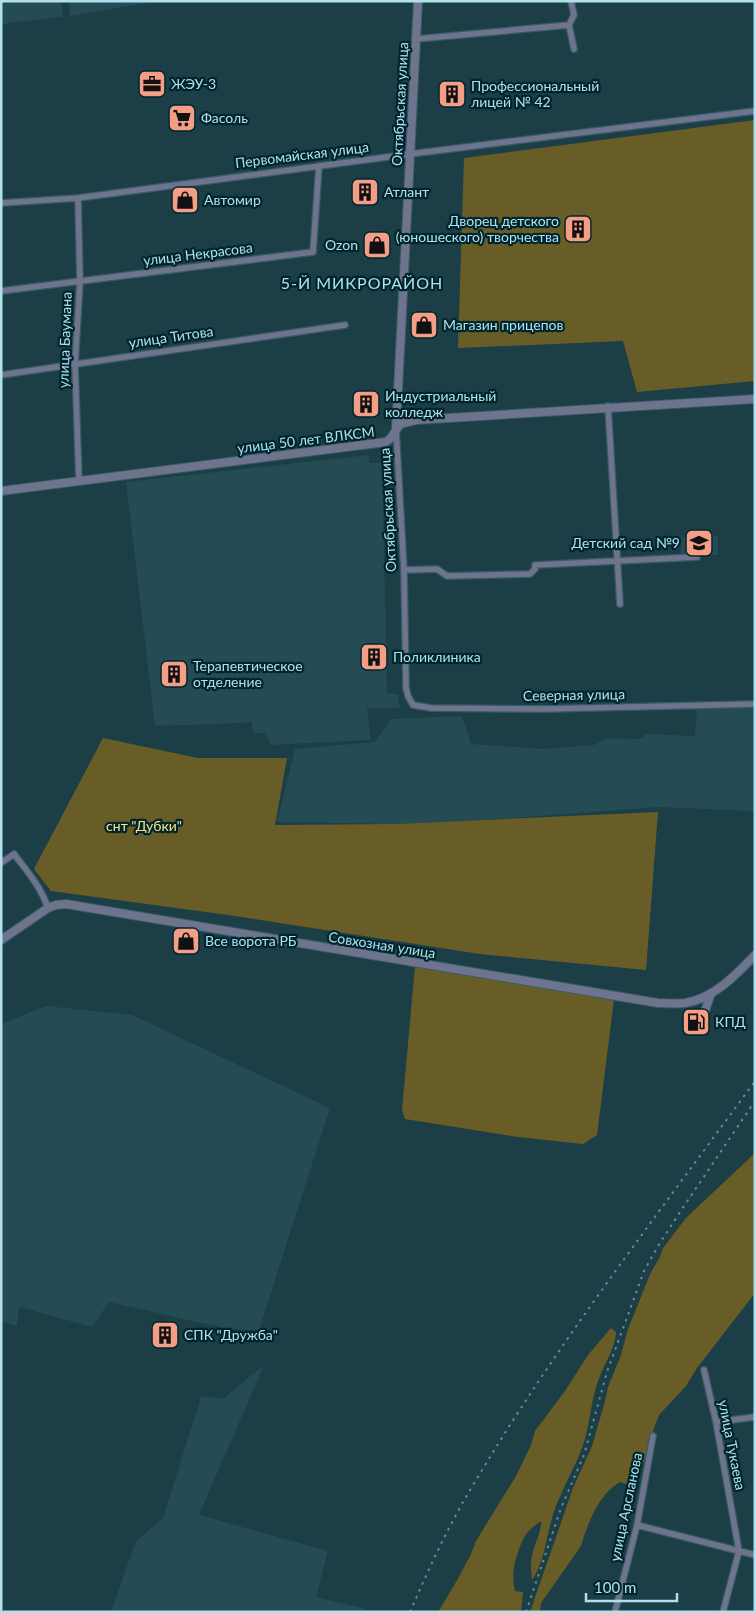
<svg xmlns="http://www.w3.org/2000/svg" width="756" height="1613" font-family="Lato,sans-serif">
	<style>
		.built { fill: #254b55 }
		.green { fill: #695d27 }
		.lines { fill: none; stroke-linecap: round; stroke-linejoin: round }
		.minor-casing { stroke: #375b65; stroke-width: 8 }
		.tertiary-casing { stroke: #375b65; stroke-width: 10 }
		.minor { stroke: #6f748e; stroke-width: 5.5 }
		.tertiary { stroke: #6f748e; stroke-width: 8 }
		.rail { stroke: #638c97; stroke-width: 2; stroke-dasharray: 2.5 5; stroke-linecap: butt }
		.labels { text-anchor: middle; stroke-width: 4.5; stroke-linejoin: round; paint-order: stroke }
		.poi-label { font-size: 14px; fill: #b0e0ed; stroke: #01252d; text-anchor: start }
		.street-label { font-size: 14px; fill: #b0e0ed; stroke: #01252d }
		.park-label { font-size: 14px; fill: #f8e283; stroke: #01252d }
		.quarter-label { font-size: 16px; letter-spacing: 1px; fill: #b0e0ed; stroke: #01252d }
	</style>
	<rect width="100%" height="100%" fill="#1c3e47"/>
	<path class="built" d="M 1,1 L 61,1 L 63,17 L 1,24 Z
		M 69,1 L 158,1 L 70,16 Z
		M 369,455 L 369,463 L 382,463 L 387,694 L 398,694 L 400,708 L 367,708 L 371,740 L 271,745 L 266,733 L 254,733 L 251,722 L 219,724 L 155,726 L 126,482 Z
		M 718,536 L 718,555 L 710,555 L 710,549 L 688,549 L 688,555 L 681,556 L 680,537 Z
		M 755,707 L 755,811 L 658,807 L 513,818 L 397,824 L 277,822 L 295,749 L 375,742 L 391,719 L 462,716 L 471,744 L 543,749 L 594,745 L 607,738 L 642,739 L 645,734 L 695,736 L 697,708 Z
		M 46,1006 L 132,1015 L 330,1108 L 259,1330 L 228,1329 L 109,1302 L 92,1327 L 19,1307 L 17,1326 L 1,1322 L 1,1024 Z
		M 264,1365 L 199,1515 L 328,1551 L 316,1597 L 366,1609 L 365,1612 L 111,1612 L 136,1541 L 163,1518 L 201,1397 L 224,1398 Z"/>
	<path class="green" d="M 755,120 L 755,381 L 637,392 L 623,341 L 458,348 L 464,158 Z
		M 103,738 L 198,758 L 287,758 L 275,825 L 396,824 L 658,812 L 646,970 L 480,954 L 228,915 L 51,891 L 34,869 Z
		M 415,966 L 614,999 L 597,1135 L 583,1144 L 518,1137 L 405,1119 L 402,1110 Z
		M 755,1153 L 755,1293 L 697,1368 L 686,1386 L 659,1415 L 650,1439 L 648,1449 L 638,1478 L 631,1483 L 626,1484 L 620,1482 C 599,1493 587,1525 581,1546 L 541,1603 L 540,1612 L 530,1612 L 573,1488 L 592,1446 L 605,1401 L 608,1387 L 621,1355 L 628,1329 L 651,1272 L 660,1257 L 663,1248 L 686,1218 Z
		M 611,1328 L 616,1332 L 616,1334 C 613,1354 603,1365 597,1384 C 590,1405 590,1427 582,1448 C 573,1472 559,1494 552,1518 C 546,1538 544,1563 532,1580 C 531,1570 530,1562 533,1552 C 536,1541 541,1533 541,1521 C 537,1524 529,1530 526,1534 C 517,1551 510,1571 515,1591 L 523,1592 L 521,1612 L 438,1612 L 456,1582 L 470,1556 L 476,1541 L 516,1476 L 531,1445 L 535,1431 L 565,1391 L 588,1355 Z"/>
	<g class="lines">
		<g class="minor-casing">
			<path id="minor" d="M 571,1 L 574,15 L 569,25 L 574,49
				M 416,39 L 569,25
				M 78,198 L 80,282 L 75,364 L 79,482
				M 1,203 L 78,198 L 410,154 L 755,111
				M 1,291 L 313,252 L 319,166
				M 1,375 L 345,325
				M 608,406 L 620,604
				M 396,429 L 404,570 L 406,688 L 408,696 L 413,705 L 431,708 L 544,709 L 755,704
				M 404,570 L 437,569 L 447,576 L 530,574 L 535,569 L 535,565 L 697,557
				M 1,863 L 14,854 C 27,871 41,887 48,908
				M 704,1370 L 716,1422 L 739,1551 L 723,1612
				M 716,1422 L 755,1417
				M 637,1525 L 755,1555
				M 615,1612 L 637,1525 L 653,1436"/>
		</g>
		<g class="tertiary-casing">
			<path id="tertiary" d="M 396,429 L 418,1
				M 1,491 L 386,442 L 391,438 L 400,424 L 416,420 L 755,399
				M 1,940 L 48,908 L 56,905 L 66,904 L 658,1003 C 667,1003 676,1004 685,1003 C 713,999 736,975 755,955
				M 704,1014 L 711,993"/>
		</g>
		<use href="#minor" class="minor"/>
		<use href="#tertiary" class="tertiary"/>
		<path class="rail" d="M 410,1612 C 427,1573 445,1533 466,1497 C 551,1351 656,1217 755,1081
			M 526,1612 L 561,1508 L 584,1455 L 607,1372 L 644,1271 L 658,1246 L 680,1212 L 755,1101"/>
	</g>
	<defs>
		<g id="office-square" transform="scale(1.4375)"><rect x="-9" y="-9" width="18" height="18" rx="4" fill="#f49e86" stroke="#01252d"/><path d="M-6-3h4V-5.5h4V-3h4V5H-6ZM-1-4.5V-3h2v-1.5ZM-6 0V1H6V0Z" fill="#111"/></g>
		<g id="building-square" transform="scale(1.4375)"><rect x="-9" y="-9" width="18" height="18" rx="4" fill="#f49e86" stroke="#01252d"/><path d="M-4-6H4V6H1V3H-1V6H-4ZM-2.5-4.3h1.7v1.8h-1.7ZM.8-4.3h1.7v1.8H.8ZM-2.5-1h1.7V.8h-1.7ZM.8-1h1.7V.8H.8Z" fill="#111"/></g>
		<g id="supermarket-square" transform="scale(1.4375)"><rect x="-9" y="-9" width="18" height="18" rx="4" fill="#f49e86" stroke="#01252d"/><path d="M-6-5.5h2.5l.6 2H6L4.5 2H-2.5L-4.4-4H-6ZM-1.5 3.2a1.3 1.3 0 1 0 .1 0ZM3 3.2a1.3 1.3 0 1 0 .1 0Z" fill="#111"/></g>
		<g id="shop-square" transform="scale(1.4375)"><rect x="-9" y="-9" width="18" height="18" rx="4" fill="#f49e86" stroke="#01252d"/><path d="M-5-2.5h2.3a2.7 3.5 0 0 1 5.4 0H5L5.5 6h-11ZM-1.5-2.5h3a1.5 2.3 0 0 0-3 0Z" fill="#111"/></g>
		<g id="school-square" transform="scale(1.4375)"><rect x="-9" y="-9" width="18" height="18" rx="4" fill="#f49e86" stroke="#01252d"/><path d="M0-5L7-2L0 1L-7-2ZM-4 1L0 2.5L4 1V4Q0 6-4 4Z" fill="#111"/></g>
		<g id="fuel-square" transform="scale(1.4375)"><rect x="-9" y="-9" width="18" height="18" rx="4" fill="#f49e86" stroke="#01252d"/><path d="M-5.5-6h7V0h2V4h1.3V-2.5L3-4.5l.8-.8L6-3V5H2.5V1h-1V6h-7ZM-4.2-4.7v3.2H.2V-4.7Z" fill="#111"/></g>
	</defs>
	<g fill-rule="evenodd">
		<use href="#office-square" x="152" y="84"/>
		<use href="#building-square" x="452" y="94"/>
		<use href="#supermarket-square" x="182" y="118"/>
		<use href="#building-square" x="365" y="192"/>
		<use href="#shop-square" x="185" y="200"/>
		<use href="#building-square" x="578" y="229"/>
		<use href="#shop-square" x="377" y="245"/>
		<use href="#shop-square" x="424" y="325"/>
		<use href="#building-square" x="366" y="404"/>
		<use href="#school-square" x="699" y="543"/>
		<use href="#building-square" x="374" y="657"/>
		<use href="#building-square" x="174" y="674"/>
		<use href="#shop-square" x="186" y="941"/>
		<use href="#fuel-square" x="696" y="1022"/>
		<use href="#building-square" x="165" y="1335"/>
	</g>
	<g class="labels">
		<g class="poi-label">
			<text x="171" y="89">ЖЭУ-3</text>
			<text x="471" y="91">Профессиональный<tspan x="471" dy="16">лицей № 42</tspan></text>
			<text x="201" y="123">Фасоль</text>
			<text x="384" y="197">Атлант</text>
			<text x="204" y="205">Автомир</text>
			<text x="559" y="226" text-anchor="end">Дворец детского<tspan x="559" dy="16">(юношеского) творчества</tspan></text>
			<text x="358" y="250" text-anchor="end">Ozon</text>
			<text x="443" y="330">Магазин прицепов</text>
			<text x="385" y="401">Индустриальный<tspan x="385" dy="16">колледж</tspan></text>
			<text x="680" y="548" text-anchor="end">Детский сад №9</text>
			<text x="393" y="662">Поликлиника</text>
			<text x="193" y="671">Терапевтическое<tspan x="193" dy="16">отделение</tspan></text>
			<text x="205" y="946">Все ворота РБ</text>
			<text x="715" y="1027">КПД</text>
			<text x="184" y="1340">СПК "Дружба"</text>
		</g>
		<g class="street-label">
			<text transform="translate(400 104) rotate(-87)" y="5">Октябрьская улица</text>
			<text transform="translate(302 155) rotate(-7)" y="5">Первомайская улица</text>
			<text transform="translate(198 254) rotate(-7)" y="5">улица Некрасова</text>
			<text transform="translate(171 337) rotate(-8)" y="5">улица Титова</text>
			<text transform="translate(65 340) rotate(-88)" y="5">улица Баумана</text>
			<text transform="translate(306 440) rotate(-7)" y="5">улица 50 лет ВЛКСМ</text>
			<text transform="translate(388 510) rotate(-93)" y="5">Октябрьская улица</text>
			<text transform="translate(574 695) rotate(-1)" y="5">Северная улица</text>
			<text transform="translate(382 945) rotate(9)" y="5">Совхозная улица</text>
			<text transform="translate(732 1445) rotate(79)" y="5">улица Тукаева</text>
			<text transform="translate(626 1507) rotate(-78)" y="5">улица Арсланова</text>
		</g>
		<g class="park-label">
			<text x="144" y="831">снт "Дубки"</text>
		</g>
		<g class="quarter-label">
			<text x="362" y="289">5-Й МИКРОРАЙОН</text>
		</g>
	</g>
	<rect width="756" height="1613" fill="none" stroke="#b0e0ed" stroke-width="5"/>
	<path d="M586 1593v8h91v-8" fill="none" stroke="#b0e0ed" stroke-width="2.5"/>
	<text x="594" y="1593" font-size="15" fill="#b0e0ed" stroke="#01252d" stroke-width="4" paint-order="stroke">100 m</text>
</svg>
